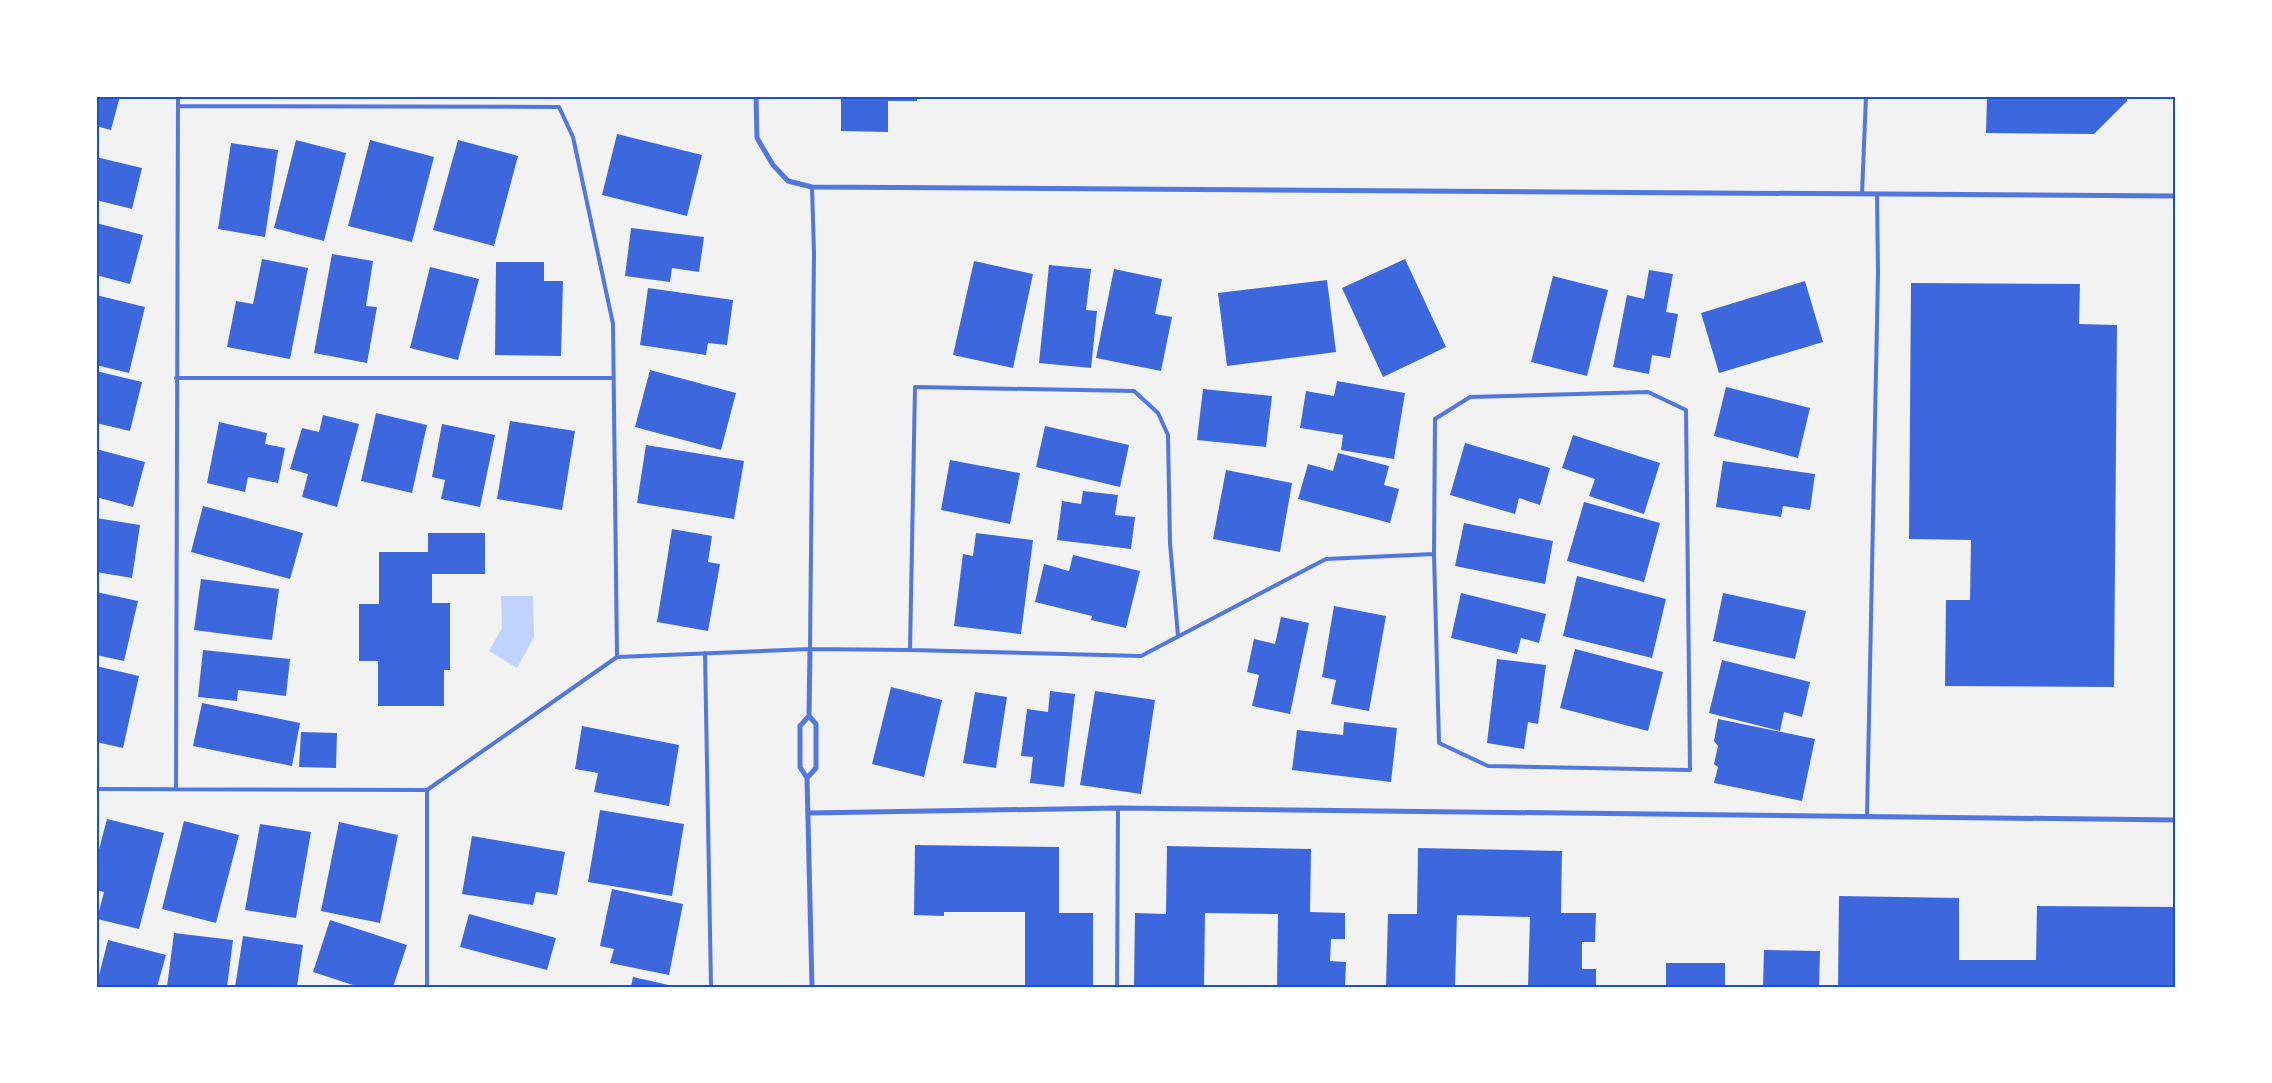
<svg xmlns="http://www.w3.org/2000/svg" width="2272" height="1083" font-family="'Zilla Slab',serif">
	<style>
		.water { fill: #bfd3fe }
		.building { fill: #3d67dc }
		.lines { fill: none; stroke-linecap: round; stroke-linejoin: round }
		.service { stroke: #5277de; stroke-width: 4 }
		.minor { stroke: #5277de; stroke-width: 5 }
		.neatline { fill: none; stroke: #1d4ed8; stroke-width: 2 }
	</style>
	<rect width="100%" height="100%" fill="#f2f2f2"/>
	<path class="water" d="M 501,596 L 533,596 L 534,637 L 517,668 L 489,651 L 502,628 Z"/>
	<path class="building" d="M 96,96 L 120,96 L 111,130 L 96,126 Z
		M 841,96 L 917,96 L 917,101 L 888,101 L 888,132 L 841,131 Z
		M 1987,96 L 2127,96 L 2127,101 L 2094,134 L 1986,133 Z
		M 617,134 L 702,155 L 687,216 L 602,195 Z
		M 296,140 L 346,153 L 324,241 L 274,228 Z
		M 370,140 L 434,157 L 412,242 L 348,226 Z
		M 458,140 L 518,156 L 494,246 L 433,230 Z
		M 231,143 L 278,150 L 265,237 L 218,229 Z
		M 96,157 L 142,168 L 132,209 L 96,200 Z
		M 96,223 L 143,235 L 130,284 L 96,275 Z
		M 631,228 L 704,237 L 699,272 L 672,268 L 670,282 L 625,276 Z
		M 332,254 L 373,261 L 366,306 L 377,307 L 367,363 L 314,353 Z
		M 262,259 L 308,268 L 290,359 L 227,347 L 236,301 L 253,304 Z
		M 1405,259 L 1446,347 L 1383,377 L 1342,288 Z
		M 974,261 L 1033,274 L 1013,368 L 953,355 Z
		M 496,262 L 544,262 L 544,281 L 563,281 L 561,356 L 495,355 Z
		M 1049,265 L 1091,269 L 1086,310 L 1097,311 L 1091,368 L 1039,363 Z
		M 430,267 L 479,279 L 458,360 L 410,348 Z
		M 1114,269 L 1162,279 L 1155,314 L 1172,317 L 1161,371 L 1096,358 Z
		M 1649,270 L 1673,274 L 1666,312 L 1678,314 L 1670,358 L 1652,355 L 1649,374 L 1613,367 L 1627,295 L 1644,299 Z
		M 1553,276 L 1608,290 L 1587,376 L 1531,362 Z
		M 1327,280 L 1336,352 L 1227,366 L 1218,293 Z
		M 1805,281 L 1823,342 L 1719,373 L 1701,313 Z
		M 1911,283 L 2080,284 L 2079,324 L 2117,325 L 2114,687 L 1945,686 L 1946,600 L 1970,600 L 1971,540 L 1909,539 Z
		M 648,288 L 733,300 L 727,345 L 708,343 L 706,355 L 640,345 Z
		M 96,295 L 145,307 L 129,373 L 96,365 Z
		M 650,370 L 736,393 L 721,450 L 635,427 Z
		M 96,371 L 142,382 L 130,431 L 96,423 Z
		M 1337,381 L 1405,393 L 1394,459 L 1341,450 L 1343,435 L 1300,428 L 1306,391 L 1334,396 Z
		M 1726,387 L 1810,408 L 1798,458 L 1714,436 Z
		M 1203,389 L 1272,396 L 1266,447 L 1197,440 Z
		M 376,413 L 427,425 L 412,493 L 361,481 Z
		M 323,415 L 359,424 L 337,507 L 302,497 L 308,474 L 290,469 L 302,428 L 319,432 Z
		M 510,421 L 575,431 L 562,510 L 497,499 Z
		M 219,422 L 267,433 L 265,444 L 285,448 L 278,483 L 248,477 L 245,492 L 207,483 Z
		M 442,424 L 495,435 L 480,507 L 441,499 L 445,480 L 432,477 Z
		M 1045,426 L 1129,445 L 1120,487 L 1036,467 Z
		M 1573,435 L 1660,463 L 1644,514 L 1589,496 L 1595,479 L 1562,468 Z
		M 1465,443 L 1550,468 L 1540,505 L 1519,498 L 1515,514 L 1450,495 Z
		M 646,445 L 744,461 L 734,519 L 637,503 Z
		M 96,449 L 145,462 L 133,507 L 96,497 Z
		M 1338,453 L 1389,466 L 1384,485 L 1399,489 L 1390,523 L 1298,499 L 1308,464 L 1333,471 Z
		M 950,460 L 1020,473 L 1010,524 L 941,510 Z
		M 1723,461 L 1815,474 L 1810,510 L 1783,506 L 1781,517 L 1716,507 Z
		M 1226,470 L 1292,483 L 1280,552 L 1213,539 Z
		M 1083,491 L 1118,495 L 1115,515 L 1135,517 L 1131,549 L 1057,540 L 1062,501 L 1081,504 Z
		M 1584,502 L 1660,523 L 1644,582 L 1567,561 Z
		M 203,506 L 303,533 L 290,579 L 191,552 Z
		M 96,518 L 140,525 L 132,578 L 96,572 Z
		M 1464,523 L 1553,541 L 1545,584 L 1455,566 Z
		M 672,529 L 712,536 L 708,562 L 720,564 L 708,631 L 657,622 Z
		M 428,533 L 485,533 L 485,574 L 432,574 L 432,603 L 450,603 L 450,670 L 444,670 L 444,706 L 378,706 L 378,661 L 359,661 L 359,604 L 379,604 L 379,552 L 428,552 Z
		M 976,533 L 1033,540 L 1021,634 L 954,626 L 963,554 L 973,556 Z
		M 1073,555 L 1140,571 L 1126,628 L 1091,620 L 1092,616 L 1035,602 L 1044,564 L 1069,571 Z
		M 1577,576 L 1666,599 L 1652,658 L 1563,636 Z
		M 201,579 L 279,589 L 272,640 L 194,630 Z
		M 96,592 L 138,601 L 124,661 L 96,655 Z
		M 1461,593 L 1546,614 L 1539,643 L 1521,638 L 1517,654 L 1451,638 Z
		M 1723,593 L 1806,611 L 1795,659 L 1713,641 Z
		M 1334,606 L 1386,616 L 1369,711 L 1331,704 L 1336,680 L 1322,677 Z
		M 1281,617 L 1309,623 L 1290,714 L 1252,706 L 1259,675 L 1247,672 L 1254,639 L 1275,644 Z
		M 1575,649 L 1663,672 L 1648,731 L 1560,708 Z
		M 203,650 L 290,659 L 286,696 L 238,690 L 237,701 L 198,697 Z
		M 1497,659 L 1546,665 L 1538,724 L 1528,722 L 1524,749 L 1487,743 Z
		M 1722,660 L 1810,682 L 1802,717 L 1784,712 L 1780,731 L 1709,713 Z
		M 96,666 L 139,676 L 123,748 L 96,742 Z
		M 891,687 L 942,700 L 924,777 L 872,764 Z
		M 1050,691 L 1075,694 L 1064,787 L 1030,783 L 1033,757 L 1021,756 L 1027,709 L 1048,712 Z
		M 1095,691 L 1155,700 L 1141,794 L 1080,785 Z
		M 975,692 L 1007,697 L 996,768 L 963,763 Z
		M 202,703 L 300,723 L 292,766 L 193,746 Z
		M 1718,719 L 1815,739 L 1802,801 L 1714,783 L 1718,767 L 1714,764 L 1718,746 L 1714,741 Z
		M 1344,722 L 1397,728 L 1391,782 L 1292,770 L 1297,730 L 1343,735 Z
		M 582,726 L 679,745 L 669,806 L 594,792 L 598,773 L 575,769 Z
		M 301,732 L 337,733 L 336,768 L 299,767 Z
		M 600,810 L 684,824 L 672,896 L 588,882 Z
		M 107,819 L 164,833 L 139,929 L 97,919 L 104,892 L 96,890 L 96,861 Z
		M 184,821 L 239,835 L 216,923 L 162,909 Z
		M 339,822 L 398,835 L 380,923 L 321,911 Z
		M 260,824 L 311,832 L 296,918 L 245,910 Z
		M 472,836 L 565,852 L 557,895 L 536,892 L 533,905 L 462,894 Z
		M 915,845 L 1059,847 L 1059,913 L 1093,913 L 1093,987 L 1025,987 L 1025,912 L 944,912 L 944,916 L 914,915 Z
		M 1167,846 L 1311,849 L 1310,912 L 1345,913 L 1345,939 L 1331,939 L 1330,961 L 1346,962 L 1345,987 L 1277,987 L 1278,914 L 1205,913 L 1204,987 L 1134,987 L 1135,913 L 1166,914 Z
		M 1418,848 L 1562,851 L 1561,913 L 1596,913 L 1595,942 L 1582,942 L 1582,969 L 1596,969 L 1596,987 L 1528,987 L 1530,917 L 1457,915 L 1455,987 L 1386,987 L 1388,914 L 1417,914 Z
		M 612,889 L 683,904 L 669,975 L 610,963 L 614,949 L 600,946 Z
		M 1839,896 L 1959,898 L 1959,960 L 2036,960 L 2037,906 L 2176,907 L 2176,987 L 1838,987 Z
		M 469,914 L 556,938 L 547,970 L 460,947 Z
		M 330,920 L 407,945 L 393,987 L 359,987 L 313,972 Z
		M 174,933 L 233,940 L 227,987 L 167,987 Z
		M 243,936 L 303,945 L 297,987 L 235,987 Z
		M 108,940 L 166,955 L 157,987 L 96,987 Z
		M 1764,950 L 1820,951 L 1819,987 L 1763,987 Z
		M 1666,963 L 1725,963 L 1725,987 L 1666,987 Z
		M 633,977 L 673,986 L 673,987 L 631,987 Z"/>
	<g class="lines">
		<path class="service" d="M 178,106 L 559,107 L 573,137 L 613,324 L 617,657
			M 1862,194 L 1866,96
			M 176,378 L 613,378
			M 1178,636 L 1170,543 L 1168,435 L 1158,413 L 1134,391 L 915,387 L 910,650 L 1141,656 L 1326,559 L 1434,554 L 1439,743 L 1488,766 L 1690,770 L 1686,410 L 1648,392 L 1470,397 L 1435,419 L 1434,554
			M 810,649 L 814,253 L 812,187
			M 705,653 L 711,987
			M 96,789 L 427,790 L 617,657 L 810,649 L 910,650
			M 176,789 L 178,96
			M 1867,816 L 1878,273 L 1877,194
			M 427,987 L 427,790
			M 1117,987 L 1118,808"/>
		<path class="minor" d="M 756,96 L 757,138 L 773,165 L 788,181 L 812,187 L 2176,196
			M 810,649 L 809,716 L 800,726 L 800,767 L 807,778 L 812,987
			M 807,778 L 816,768 L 816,724 L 809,716
			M 809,813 L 1118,808 L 2176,820"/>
	</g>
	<rect width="2272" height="1083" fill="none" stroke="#ffffff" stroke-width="195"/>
	<rect x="98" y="98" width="2076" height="888" class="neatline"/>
</svg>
